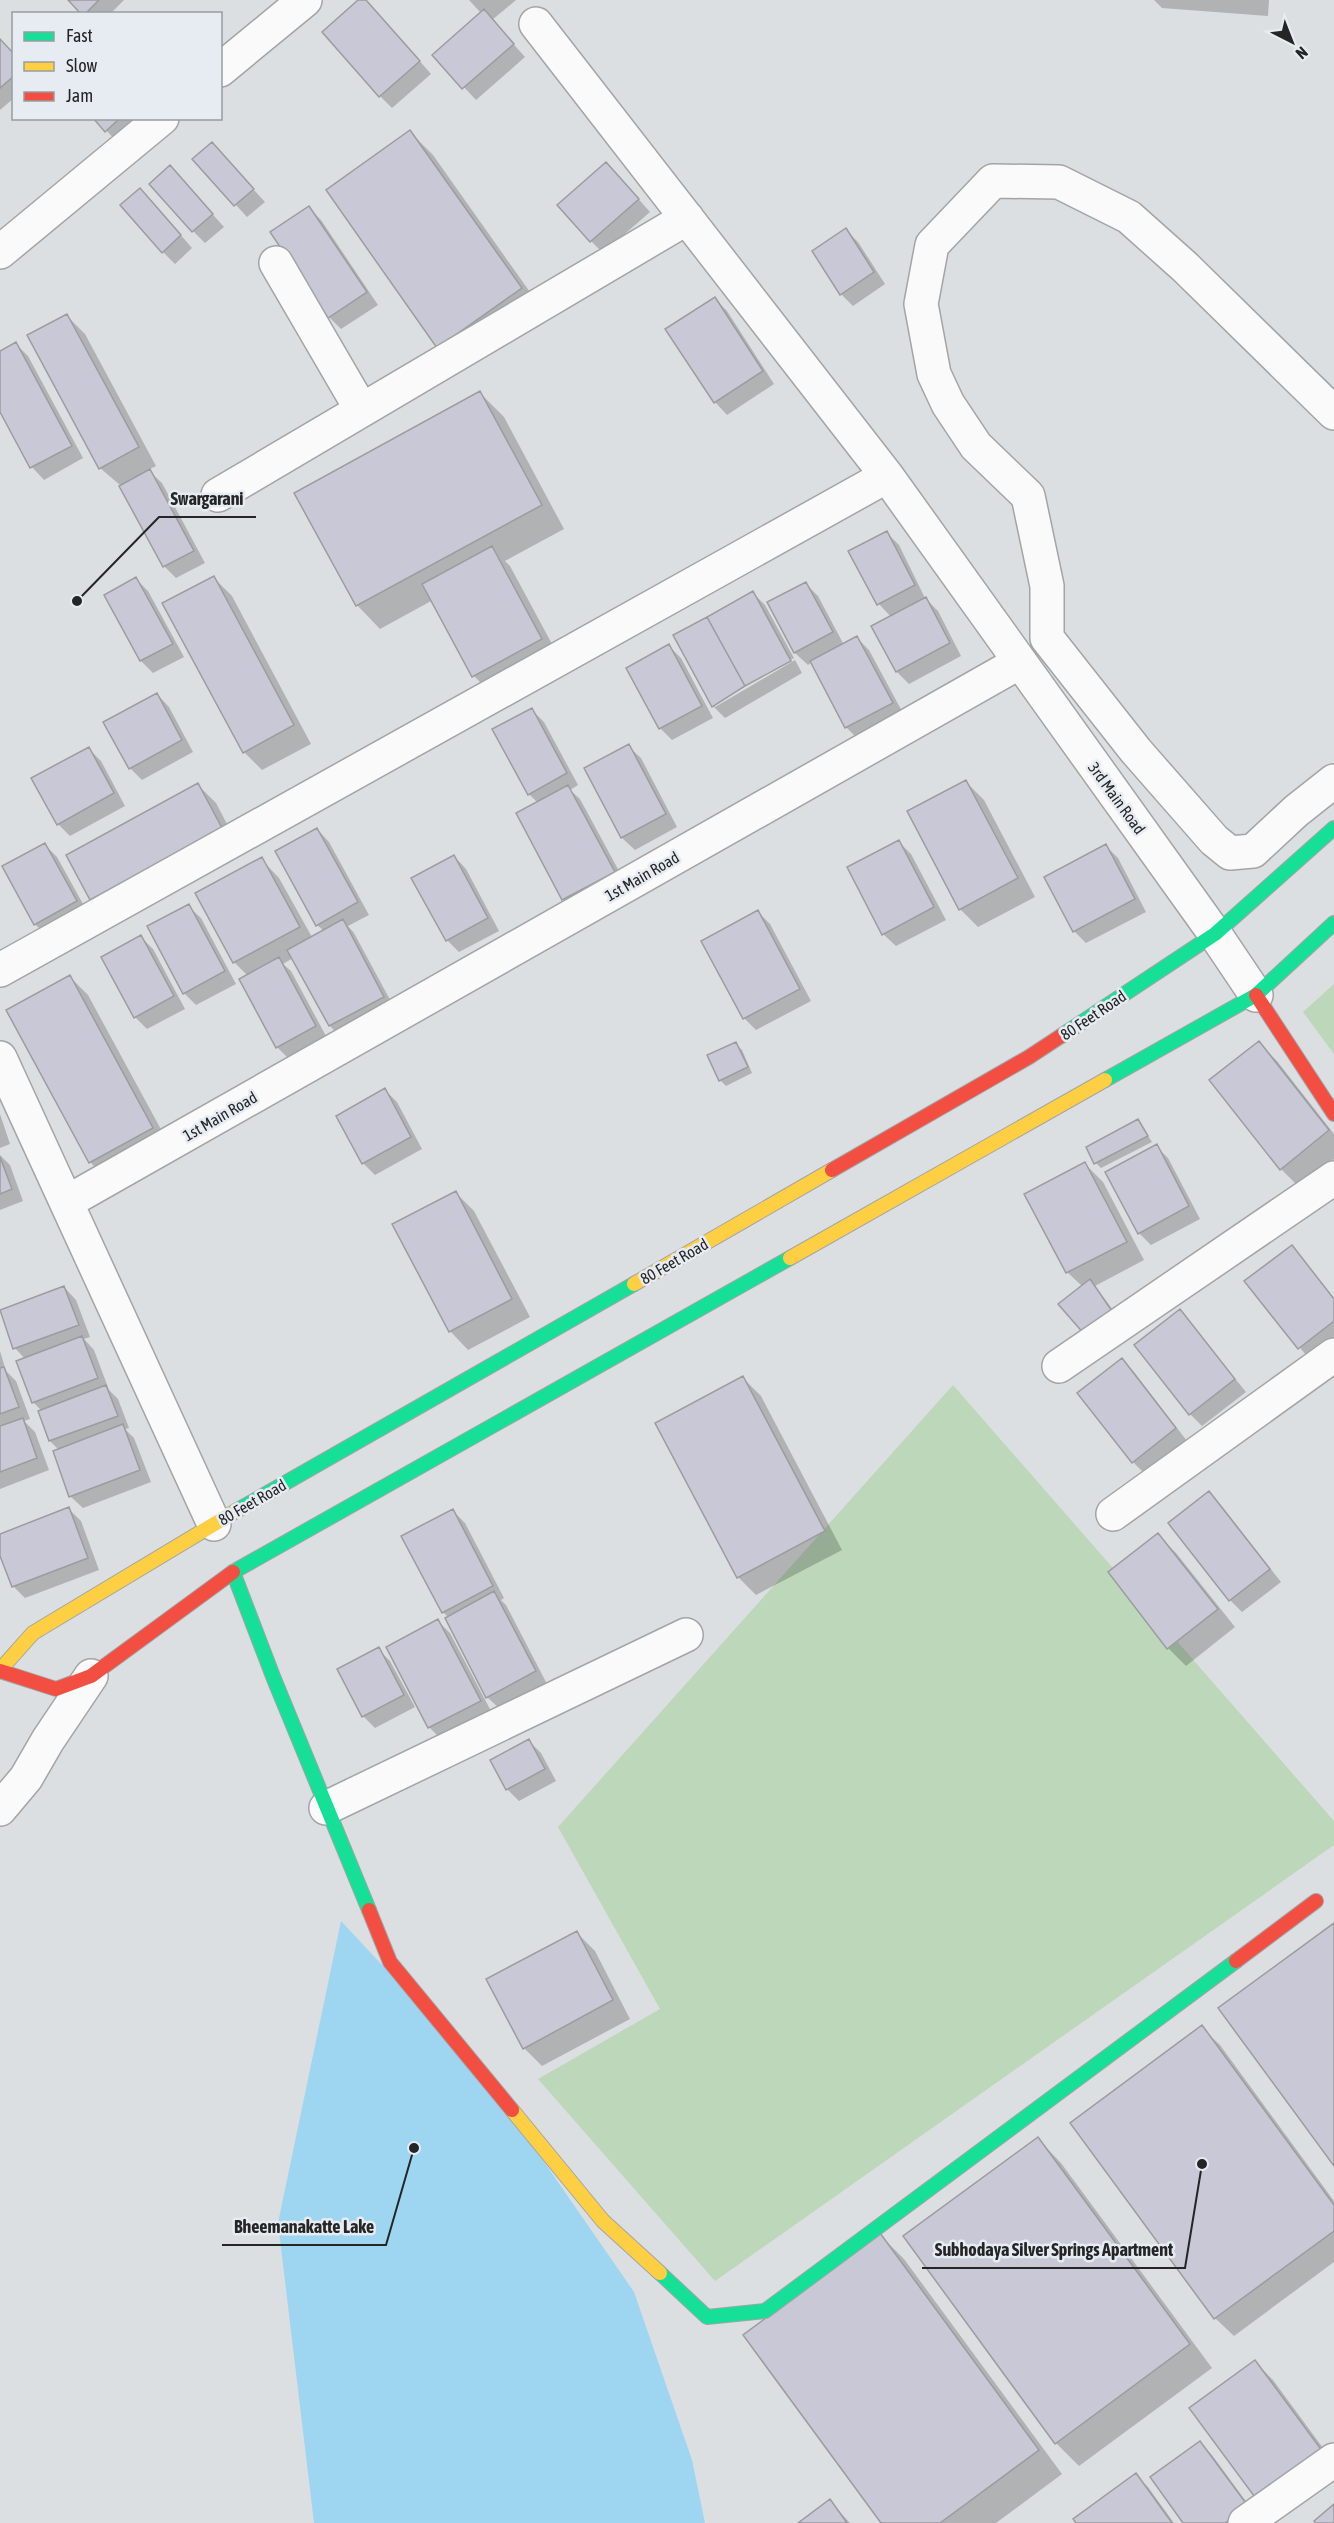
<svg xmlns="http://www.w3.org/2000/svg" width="1334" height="2523" font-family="'Asap Condensed',sans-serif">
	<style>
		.green { fill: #bcd7b9 }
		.water { fill: #9ed5f1 }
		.shadow { fill: #0003 }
		.building { fill: #c9c8d6; stroke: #9b9c9e; stroke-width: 1.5 }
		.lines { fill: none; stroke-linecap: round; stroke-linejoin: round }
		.street-casing { stroke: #a2a4a6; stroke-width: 36 }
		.fast-casing { stroke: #a2a4a6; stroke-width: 16 }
		.slow-casing { stroke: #a2a4a6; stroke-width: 16 }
		.jam-casing { stroke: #a2a4a6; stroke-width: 16 }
		.street { stroke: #fafafa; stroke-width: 33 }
		.fast { stroke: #16e098; stroke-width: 14 }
		.slow { stroke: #ffcf43; stroke-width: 14 }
		.jam { stroke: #f24e42; stroke-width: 14 }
		.labels { text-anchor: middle; stroke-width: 5; stroke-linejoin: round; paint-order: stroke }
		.street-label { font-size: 16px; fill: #232527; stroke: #e6ecf2 }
		.leader { fill: none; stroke: #232527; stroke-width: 2 }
		.callout-dot { fill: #232527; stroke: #e6ecf2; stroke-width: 2 }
		.callout-label { font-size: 18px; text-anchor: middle; font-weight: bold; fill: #232527; stroke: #e6ecf2; stroke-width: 5; stroke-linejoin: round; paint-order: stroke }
	</style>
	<rect width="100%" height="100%" fill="#dcdfe1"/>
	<path class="green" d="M 1334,984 L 1334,1054 L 1303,1012 Z
		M 953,1385 L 1334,1821 L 1334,1845 L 715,2281 L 538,2079 L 660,2009 L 558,1827 Z"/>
	<path class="water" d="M 341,1921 L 482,2072 L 634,2292 L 692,2460 L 705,2523 L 314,2523 L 278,2223 Z"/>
	<path class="shadow" d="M 70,0 L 124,0 L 110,14 L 83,14 Z
		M 360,0 L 365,0 L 375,10 L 431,74 L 392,108 L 380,96 Z
		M 469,0 L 516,0 L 492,20 L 525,57 L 476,100 L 434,55 L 481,13 Z
		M 1154,0 L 1269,0 L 1268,16 L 1162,8 Z
		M 0,39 L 14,55 L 14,98 L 0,110 Z
		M 95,118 L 146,118 L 118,143 Z
		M 410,132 L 433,155 L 544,312 L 462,370 L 438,347 Z
		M 212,144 L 265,202 L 247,217 L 194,159 Z
		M 170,167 L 224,227 L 205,243 L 193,231 Z
		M 618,176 L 650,212 L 603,253 L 591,241 Z
		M 152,202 L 192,248 L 175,264 L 163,252 Z
		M 309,208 L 321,220 L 378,305 L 341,329 L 329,317 Z
		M 846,230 L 858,242 L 885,284 L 853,306 L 841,294 Z
		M 715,299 L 727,311 L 774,384 L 727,415 L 715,402 L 667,330 Z
		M 67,316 L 85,334 L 156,466 L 148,470 L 162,483 L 205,563 L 176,578 L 164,566 L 120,485 L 100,468 Z
		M 16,344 L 28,356 L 83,458 L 44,480 L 32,467 L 0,409 L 0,353 Z
		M 480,393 L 504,417 L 564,529 L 505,561 L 510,566 L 559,657 L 492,694 L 474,676 L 433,600 L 380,629 L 357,605 Z
		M 887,533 L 899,545 L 925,598 L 938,611 L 961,656 L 909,684 L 897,672 L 891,617 L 879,604 L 850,552 Z
		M 213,577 L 232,596 L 311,744 L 262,770 L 244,752 Z
		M 136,579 L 148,591 L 184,657 L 153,673 L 141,661 L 106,595 Z
		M 805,583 L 818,596 L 844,645 L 857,638 L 869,650 L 904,715 L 858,739 L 846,727 L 812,662 L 808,665 L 795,653 L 769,603 Z
		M 753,593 L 765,605 L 794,658 L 715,703 L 715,707 L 795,660 L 802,673 L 725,718 L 713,706 Z
		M 669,646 L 681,658 L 713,718 L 672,740 L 660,728 Z
		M 157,694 L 169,707 L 193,752 L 142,780 L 130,768 Z
		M 532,710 L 544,722 L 578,785 L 570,790 L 580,799 L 626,884 L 576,911 L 564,899 L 518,814 L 538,803 L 529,794 Z
		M 628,746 L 641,758 L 677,827 L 635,850 L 622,838 L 586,769 Z
		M 89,749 L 101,761 L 125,806 L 70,836 L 58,824 Z
		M 966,782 L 984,800 L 1035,897 L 978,927 L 960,909 Z
		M 198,785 L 216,803 L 239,847 L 110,917 L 92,899 Z
		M 317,829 L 329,842 L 369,915 L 348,926 L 354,933 L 395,1009 L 342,1038 L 330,1026 L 293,958 L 283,964 L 291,971 L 327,1038 L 289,1059 L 277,1047 L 248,976 L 234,962 L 261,859 L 279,878 L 312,937 L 324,931 L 317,925 Z
		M 899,842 L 911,854 L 946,920 L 896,946 L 883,934 Z
		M 45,845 L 57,857 L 88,913 L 47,936 L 35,924 Z
		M 1106,846 L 1118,858 L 1146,912 L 1086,943 L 1074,931 Z
		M 454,856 L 466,869 L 499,931 L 459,952 L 447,940 Z
		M 188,906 L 201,918 L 236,984 L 196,1005 L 184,993 Z
		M 758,912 L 770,924 L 811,1001 L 756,1030 L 744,1018 Z
		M 141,937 L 153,949 L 185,1009 L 147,1029 L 135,1017 Z
		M 70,977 L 88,995 L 170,1146 L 108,1180 L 90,1162 Z
		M 1259,1043 L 1277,1061 L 1334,1134 L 1334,1159 L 1299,1187 L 1281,1169 Z
		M 736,1044 L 742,1050 L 752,1073 L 726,1086 L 720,1080 Z
		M 385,1090 L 397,1102 L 422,1149 L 375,1175 L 363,1163 Z
		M 0,1114 L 10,1144 L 0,1148 Z
		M 1138,1120 L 1152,1142 L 1101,1168 L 1096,1163 Z
		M 1156,1146 L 1168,1158 L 1200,1219 L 1151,1245 L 1139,1233 Z
		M 0,1155 L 10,1165 L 23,1201 L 0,1210 Z
		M 1085,1164 L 1103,1182 L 1144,1260 L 1095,1286 L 1125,1326 L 1067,1272 L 1026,1194 Z
		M 456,1193 L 474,1211 L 530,1317 L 468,1350 L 450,1331 Z
		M 1291,1247 L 1334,1298 L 1334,1342 L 1311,1361 L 1246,1282 Z
		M 64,1287 L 76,1300 L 90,1337 L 84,1339 L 94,1350 L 109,1390 L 118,1399 L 129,1428 L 125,1429 L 134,1438 L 151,1482 L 83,1508 L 70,1496 L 59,1450 L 50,1441 L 42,1411 L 33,1402 L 25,1359 L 15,1348 Z
		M 1180,1311 L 1246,1392 L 1202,1426 L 1190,1414 L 1137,1345 Z
		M 0,1351 L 6,1371 L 16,1381 L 30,1419 L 24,1421 L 35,1432 L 49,1470 L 0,1489 Z
		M 1122,1360 L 1134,1372 L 1187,1441 L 1145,1474 L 1133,1462 Z
		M 743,1378 L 761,1396 L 842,1550 L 756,1595 L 738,1577 Z
		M 1209,1493 L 1221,1505 L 1281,1582 L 1242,1612 L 1230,1600 Z
		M 69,1509 L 81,1521 L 99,1570 L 25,1598 L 13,1586 L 0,1551 L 0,1535 Z
		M 453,1511 L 465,1523 L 504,1598 L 501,1600 L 506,1605 L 547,1684 L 500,1709 L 487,1697 L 449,1618 L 443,1612 L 403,1536 Z
		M 1158,1535 L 1176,1553 L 1235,1627 L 1186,1666 L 1168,1648 Z
		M 438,1621 L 450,1633 L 492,1713 L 441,1739 L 429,1727 Z
		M 378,1649 L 390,1661 L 415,1707 L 375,1728 L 363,1716 Z
		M 529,1741 L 541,1753 L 556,1781 L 519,1801 L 507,1789 Z
		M 577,1933 L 595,1951 L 630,2019 L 542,2066 L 524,2048 Z
		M 1201,2027 L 1220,2045 L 1334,2201 L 1334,2262 L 1234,2336 L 1215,2318 L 1072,2123 Z
		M 1038,2139 L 1061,2163 L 1212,2368 L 1079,2466 L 1056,2443 Z
		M 880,2235 L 904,2259 L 1062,2474 L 996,2523 L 883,2523 Z
		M 1255,2362 L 1273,2380 L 1334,2463 L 1192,2408 Z
		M 1200,2443 L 1212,2455 L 1259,2519 L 1253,2523 L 1185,2523 Z
		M 1135,2475 L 1148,2487 L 1174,2523 L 1078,2523 Z
		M 830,2501 L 850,2523 L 800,2523 Z"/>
	<path class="building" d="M 68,0 L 99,0 L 85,14 L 81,14 Z
		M 358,0 L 366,0 L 420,61 L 379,97 L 322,32 Z
		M 484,9 L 514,44 L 462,89 L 432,55 Z
		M 0,39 L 14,54 L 14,76 L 0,88 Z
		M 93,118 L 120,118 L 105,132 Z
		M 410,130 L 522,288 L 437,348 L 326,190 Z
		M 212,142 L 254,189 L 234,206 L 192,159 Z
		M 606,162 L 639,199 L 590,242 L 557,205 Z
		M 170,165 L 213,214 L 192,232 L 149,184 Z
		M 140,188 L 181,235 L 162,253 L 120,205 Z
		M 309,206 L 367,292 L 328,318 L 270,232 Z
		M 846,228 L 874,272 L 840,295 L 812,251 Z
		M 715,297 L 763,371 L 714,403 L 665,329 Z
		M 67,314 L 139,447 L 99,469 L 27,335 Z
		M 16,342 L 72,446 L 30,468 L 0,412 L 0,351 Z
		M 480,391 L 542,505 L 356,606 L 294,493 Z
		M 150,469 L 194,551 L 163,567 L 119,486 Z
		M 887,531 L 915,585 L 877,605 L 848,551 Z
		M 492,546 L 542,639 L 472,677 L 422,584 Z
		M 214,576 L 294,725 L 243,753 L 162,603 Z
		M 136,577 L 173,644 L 140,661 L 104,595 Z
		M 806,582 L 833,632 L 794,653 L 767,602 Z
		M 753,591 L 791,661 L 745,686 L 707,617 Z
		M 926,597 L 950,643 L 896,672 L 871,626 Z
		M 707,617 L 745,686 L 712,707 L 673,635 Z
		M 857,636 L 893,703 L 845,728 L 810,661 Z
		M 669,644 L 702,706 L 659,729 L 626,668 Z
		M 157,693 L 182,740 L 129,769 L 103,722 Z
		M 532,708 L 567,773 L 528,795 L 492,729 Z
		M 629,744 L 666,814 L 621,838 L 584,768 Z
		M 89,747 L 114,793 L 57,825 L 31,778 Z
		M 966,780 L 1018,878 L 959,910 L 907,811 Z
		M 198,783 L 222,828 L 90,900 L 66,855 Z
		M 568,785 L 615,872 L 562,900 L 516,813 Z
		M 317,828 L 358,902 L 316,926 L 275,851 Z
		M 899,840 L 934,907 L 882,935 L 847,867 Z
		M 45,843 L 77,901 L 34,925 L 2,866 Z
		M 1106,844 L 1135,899 L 1073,932 L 1044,877 Z
		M 454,855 L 488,918 L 446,941 L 411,878 Z
		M 262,857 L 300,927 L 233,963 L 195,893 Z
		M 189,904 L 225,971 L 183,994 L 147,926 Z
		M 758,910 L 800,989 L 743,1019 L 701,941 Z
		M 343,919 L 384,997 L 329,1026 L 287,950 Z
		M 141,935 L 174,996 L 134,1018 L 101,957 Z
		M 279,957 L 316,1026 L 276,1048 L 239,979 Z
		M 70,975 L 153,1128 L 89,1163 L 6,1010 Z
		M 1259,1041 L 1329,1130 L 1280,1170 L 1209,1080 Z
		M 736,1042 L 748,1067 L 719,1081 L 707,1055 Z
		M 385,1088 L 411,1137 L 362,1164 L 336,1116 Z
		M 1138,1119 L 1148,1136 L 1094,1164 L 1086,1147 Z
		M 1157,1144 L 1189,1206 L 1138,1234 L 1105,1172 Z
		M 0,1157 L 12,1189 L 0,1194 Z
		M 1085,1162 L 1127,1242 L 1066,1273 L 1024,1194 Z
		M 456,1191 L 512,1299 L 449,1332 L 392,1224 Z
		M 1292,1245 L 1334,1299 L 1334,1321 L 1298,1349 L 1244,1281 Z
		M 1090,1279 L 1114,1314 L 1085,1335 L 1058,1304 Z
		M 64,1286 L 79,1325 L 13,1349 L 0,1310 Z
		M 1180,1309 L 1235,1379 L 1189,1415 L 1134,1345 Z
		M 82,1336 L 98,1378 L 32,1403 L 16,1361 Z
		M 1122,1358 L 1176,1428 L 1132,1463 L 1077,1393 Z
		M 4,1367 L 19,1407 L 0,1414 L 0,1368 Z
		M 743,1376 L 825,1531 L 737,1578 L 655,1423 Z
		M 106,1385 L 118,1416 L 49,1441 L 38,1411 Z
		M 23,1418 L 37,1458 L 0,1472 L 0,1426 Z
		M 123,1424 L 140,1470 L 69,1497 L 53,1451 Z
		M 1209,1491 L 1270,1569 L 1229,1601 L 1168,1523 Z
		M 69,1507 L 88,1558 L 12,1587 L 0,1556 L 0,1534 Z
		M 453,1509 L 493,1586 L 442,1613 L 401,1536 Z
		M 1158,1533 L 1218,1609 L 1167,1649 L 1108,1572 Z
		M 494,1591 L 536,1671 L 486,1698 L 445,1618 Z
		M 438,1619 L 481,1701 L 428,1728 L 386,1647 Z
		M 379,1647 L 404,1695 L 362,1717 L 337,1669 Z
		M 529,1739 L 545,1769 L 506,1790 L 490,1760 Z
		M 1334,1923 L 1334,2166 L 1218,2008 Z
		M 577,1931 L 613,2000 L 523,2049 L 486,1979 Z
		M 1202,2025 L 1334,2205 L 1334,2231 L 1214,2319 L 1070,2123 Z
		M 1038,2137 L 1190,2344 L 1055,2444 L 903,2236 Z
		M 880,2233 L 1039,2450 L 940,2523 L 881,2523 L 743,2335 Z
		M 1255,2360 L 1323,2452 L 1257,2500 L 1189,2408 Z
		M 1200,2441 L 1248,2506 L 1225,2523 L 1183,2523 L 1150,2477 Z
		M 1136,2473 L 1172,2523 L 1076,2523 L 1073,2519 Z
		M 830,2499 L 847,2523 L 798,2523 Z
		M 1334,2504 L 1334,2523 L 1316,2523 L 1314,2521 Z"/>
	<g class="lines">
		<g class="street-casing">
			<path id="street" d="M 220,70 L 305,0
				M 0,252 L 162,118
				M 276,263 L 361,409
				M 1334,413 L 1185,267 L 1129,217 L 1059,182 L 993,181 L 932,245 L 921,304 L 934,374 L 948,404 L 976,446 L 1028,496 L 1047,586 L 1047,638 L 1136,751 L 1214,840 L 1230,853 L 1253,851 L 1296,811 L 1334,781
				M 887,476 L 1215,934 L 1256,995
				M 218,495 L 687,218
				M 0,970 L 887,476 L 536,24
				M 0,1058 L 214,1524
				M 67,1202 L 1020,662
				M 1059,1366 L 1334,1178
				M 1113,1514 L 1334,1355
				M 326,1808 L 686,1635
				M 0,1809 L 26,1778 L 48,1740 L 91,1676
				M 1245,2523 L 1334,2460"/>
		</g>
		<g class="fast-casing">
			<path id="fast" d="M 1061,1036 L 1215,934 L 1334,828
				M 1105,1080 L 1256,995 L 1334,923
				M 236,1511 L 634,1284
				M 233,1572 L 274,1679 L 369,1910
				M 233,1572 L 790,1258
				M 660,2273 L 707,2317 L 765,2311 L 1236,1961"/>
		</g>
		<g class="slow-casing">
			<path id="slow" d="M 790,1258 L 1105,1080
				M 634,1284 L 832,1170
				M 0,1670 L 33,1633 L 236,1511
				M 512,2110 L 603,2221 L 660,2273"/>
		</g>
		<g class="jam-casing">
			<path id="jam" d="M 1256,995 L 1334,1114
				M 832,1170 L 1029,1057 L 1061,1036
				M 0,1671 L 56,1689 L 91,1676 L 233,1572
				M 369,1910 L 390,1962 L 512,2110
				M 1236,1961 L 1316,1901"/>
		</g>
		<use href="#street" class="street"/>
		<use href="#fast" class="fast"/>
		<use href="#slow" class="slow"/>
		<use href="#jam" class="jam"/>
	</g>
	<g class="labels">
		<g class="street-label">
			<text transform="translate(1117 798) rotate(54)" y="6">3rd Main Road</text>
			<text transform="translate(642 876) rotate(-30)" y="6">1st Main Road</text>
			<text transform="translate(1093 1015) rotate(-34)" y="6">80 Feet Road</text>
			<text transform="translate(220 1116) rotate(-30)" y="6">1st Main Road</text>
			<text transform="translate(674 1261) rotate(-30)" y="6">80 Feet Road</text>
			<text transform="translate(252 1502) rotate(-30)" y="6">80 Feet Road</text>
		</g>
	</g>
	<path class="leader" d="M77 601L159 517H256M414 2148L386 2245H222M1202 2164L1185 2268H922"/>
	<g class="callout-dot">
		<circle cx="77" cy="601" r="6"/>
		<circle cx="414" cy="2148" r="6"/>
		<circle cx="1202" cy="2164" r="6"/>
	</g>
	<g class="callout-label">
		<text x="207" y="505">Swargarani</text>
		<text x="304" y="2233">Bheemanakatte Lake</text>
		<text x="1054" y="2256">Subhodaya Silver Springs Apartment</text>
	</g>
	<rect x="12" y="12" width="210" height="108" fill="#e6ecf2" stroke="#989ca1" stroke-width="1.5"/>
	<rect x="24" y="32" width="30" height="9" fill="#16e098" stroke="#989ca1" stroke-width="1.5"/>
	<text x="66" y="42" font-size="18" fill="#232527">Fast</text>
	<rect x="24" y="62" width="30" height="9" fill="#ffcf43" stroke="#989ca1" stroke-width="1.5"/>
	<text x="66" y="72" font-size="18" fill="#232527">Slow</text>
	<rect x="24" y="92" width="30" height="9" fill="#f24e42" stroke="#989ca1" stroke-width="1.5"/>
	<text x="66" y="102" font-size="18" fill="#232527">Jam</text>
	<g transform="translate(1292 42) rotate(138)" stroke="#e6ecf2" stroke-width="4.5" paint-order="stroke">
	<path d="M0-4.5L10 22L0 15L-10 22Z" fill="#232527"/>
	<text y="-9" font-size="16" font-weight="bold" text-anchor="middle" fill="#232527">N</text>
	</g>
</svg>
